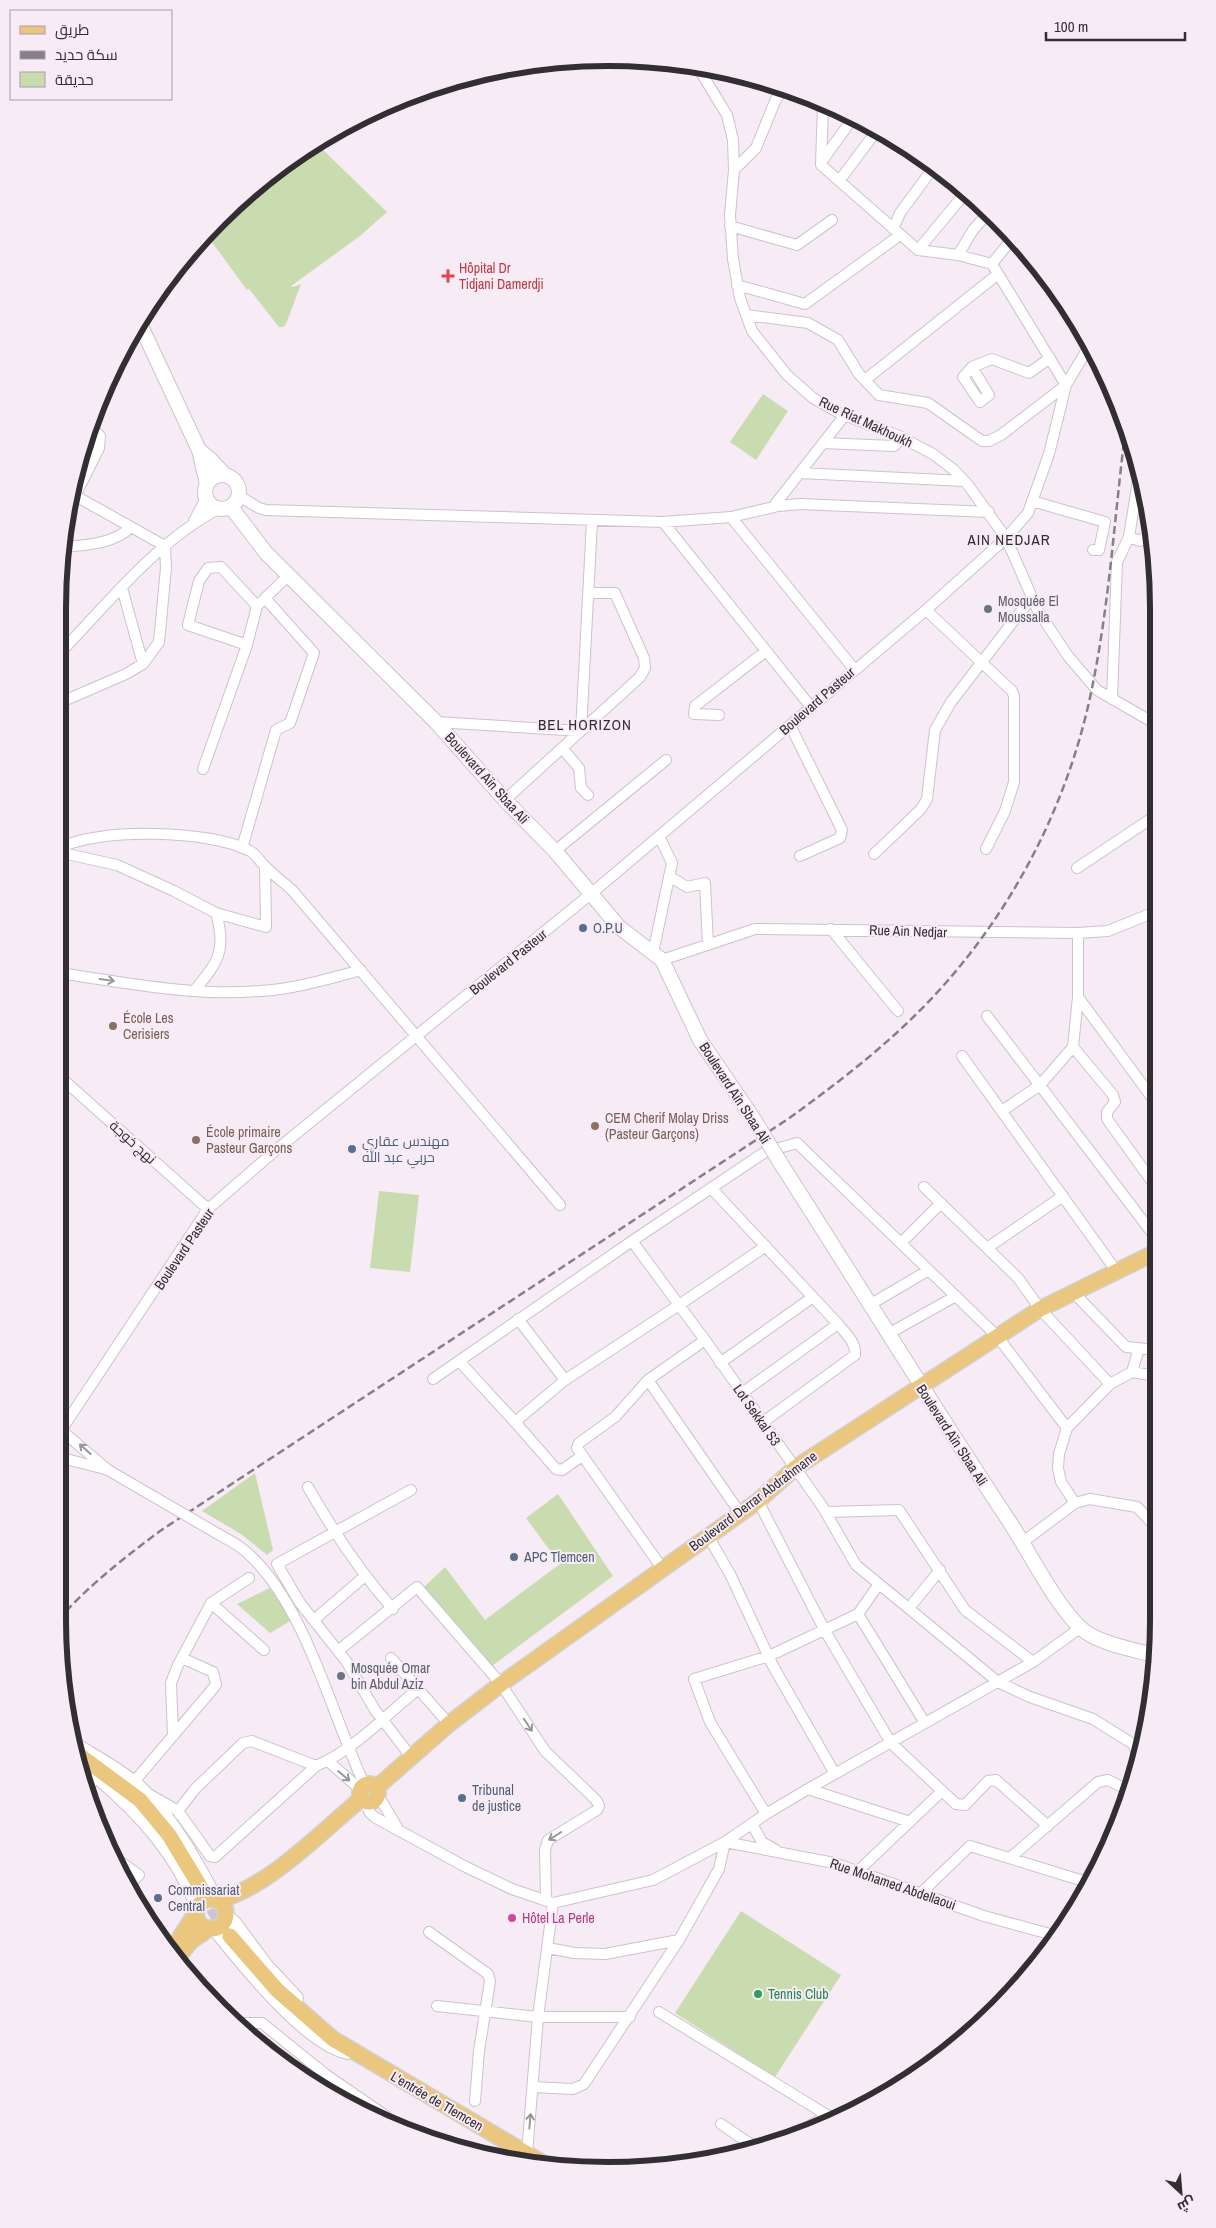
<svg xmlns="http://www.w3.org/2000/svg" width="1216" height="2228" font-family="'Archivo Narrow',Cairo,sans-serif">
	<style>
		.green { fill: #c8dcaf }
		.lines { fill: none; stroke-linecap: round; stroke-linejoin: round }
		.primary-tunnel { stroke: #d0c5cf; stroke-width: 15; stroke-dasharray: 15 8; stroke-linecap: butt }
		.minor-casing { stroke: #cdc2cc; stroke-width: 12 }
		.secondary-casing { stroke: #cdc2cc; stroke-width: 16 }
		.primary-casing { stroke: #d2d1d2; stroke-width: 18 }
		.minor { stroke: #fff; stroke-width: 10 }
		.secondary { stroke: #fff; stroke-width: 14 }
		.primary { stroke: #eac67f; stroke-width: 15 }
		.rail { stroke: #877f86; stroke-width: 2.5; stroke-dasharray: 8 4; stroke-linecap: butt }
		.minor-bridge-casing { stroke: #cdc2cc; stroke-width: 12; stroke-linecap: butt }
		.secondary-bridge-casing { stroke: #cdc2cc; stroke-width: 16; stroke-linecap: butt }
		.minor-bridge { stroke: #fff; stroke-width: 10 }
		.secondary-bridge { stroke: #fff; stroke-width: 14 }
		.oneway { stroke: #999698 }
		.health-dot { fill: #e0444e; stroke: #f7ebf6; stroke-width: 2 }
		.worship-dot { fill: #6b7280; stroke: #f7ebf6; stroke-width: 2 }
		.service-dot { fill: #5c6f8a; stroke: #f7ebf6; stroke-width: 2 }
		.education-dot { fill: #8d6e63; stroke: #f7ebf6; stroke-width: 2 }
		.hotel-dot { fill: #d1479c; stroke: #f7ebf6; stroke-width: 2 }
		.leisure-dot { fill: #2e9e5b; stroke: #f7ebf6; stroke-width: 2 }
		.labels { text-anchor: middle; stroke-width: 4; stroke-linejoin: round; paint-order: stroke }
		.health-label { font-size: 14px; fill: #be3a42; stroke: #f7ebf6; text-anchor: start }
		.street-label { font-size: 14px; fill: #332e32; stroke: #f7ebf6 }
		.worship-label { font-size: 14px; fill: #5b616d; stroke: #f7ebf6; text-anchor: start }
		.service-label { font-size: 14px; fill: #4e5e75; stroke: #f7ebf6; text-anchor: start }
		.education-label { font-size: 14px; fill: #785e54; stroke: #f7ebf6; text-anchor: start }
		.hotel-label { font-size: 14px; fill: #b23c85; stroke: #f7ebf6; text-anchor: start }
		.leisure-label { font-size: 14px; fill: #27864d; stroke: #f7ebf6; text-anchor: start }
		.neighbourhood-label { font-size: 15px; letter-spacing: 1px; fill: #332e32; stroke: #f7ebf6 }
		.rim { fill: none; stroke: #332e32; stroke-width: 6 }
	</style>
	<rect width="100%" height="100%" fill="#f7ebf6"/>
	<path class="green" d="M 317,144 L 387,212 L 360,236 L 291,286 L 293,287 L 301,284 L 286,324 L 283,327 L 279,327 L 249,289 L 247,290 L 206,234 L 273,171 Z
		M 763,394 L 788,411 L 756,460 L 730,442 Z
		M 379,1191 L 419,1195 L 410,1272 L 370,1268 Z
		M 255,1473 L 273,1550 L 267,1555 L 241,1534 L 202,1511 Z
		M 558,1494 L 613,1576 L 492,1666 L 423,1588 L 445,1567 L 485,1620 L 560,1564 L 526,1518 Z
		M 272,1587 L 292,1620 L 270,1633 L 237,1604 Z
		M 741,1911 L 841,1975 L 775,2077 L 675,2013 Z"/>
	<g class="lines">
		<path class="primary-tunnel" d="M 201,1888 L 230,1936"/>
		<g class="minor-casing">
			<path id="minor" d="M 697,66 L 727,115 L 733,140 L 734,170 L 730,215 L 733,259 L 740,298 L 752,331 L 787,375 L 813,398 L 841,414 L 899,436 L 933,454 L 954,470 L 968,485 L 1006,538 L 1038,611 L 1068,656 L 1097,690 L 1154,723
				M 822,161 L 853,118
				M 734,170 L 756,148 L 776,99 L 786,87
				M 839,181 L 878,129
				M 730,226 L 797,245 L 832,220
				M 893,229 L 900,213 L 934,167
				M 918,250 L 967,191
				M 958,255 L 973,230 L 988,213
				M 992,264 L 1011,240
				M 737,285 L 805,304 L 900,235
				M 746,315 L 808,323 L 838,340 L 859,374 L 879,395 L 928,403 L 982,441 L 989,441 L 1001,435 L 1066,385 L 992,264 L 958,255 L 918,250 L 821,165 L 823,104
				M 972,367 L 963,377 L 980,402 L 989,395 L 972,367 L 992,359 L 1029,373 L 1050,358
				M 865,380 L 998,274
				M 823,443 L 894,446 L 902,438
				M 800,473 L 964,481
				M 72,494 L 165,546
				M 75,496 L 99,448 L 100,436 L 92,428
				M 239,496 L 259,508 L 266,510 L 663,522 L 731,517 L 778,506 L 800,504 L 989,512
				M 1032,501 L 1105,522 L 1099,550 L 1093,550
				M 773,507 L 845,415
				M 731,517 L 854,669
				M 194,521 L 206,498
				M 663,522 L 811,707
				M 1129,537 L 1140,541 L 1153,531
				M 63,547 C 86,545 114,544 131,527
				M 926,610 L 1012,691 L 1014,696 L 1014,782 L 1005,811 L 986,849
				M 247,645 L 188,625 L 199,581 L 208,568 L 221,567 L 257,606
				M 59,654 C 108,603 156,542 218,509
				M 143,664 L 159,642 L 166,568 L 165,546
				M 1112,699 L 1117,562 L 1129,537 L 1139,474
				M 59,703 L 126,674 L 143,664 L 122,588
				M 719,715 L 694,714 L 695,706 L 766,651
				M 436,722 L 581,731 L 592,521
				M 790,725 L 842,830 L 840,838 L 800,856
				M 562,748 L 579,768 L 581,788 L 588,795
				M 203,769 L 247,645 L 257,606 L 261,602
				M 505,800 L 640,677 L 645,668 L 644,658 L 615,593 L 589,593
				M 242,848 L 276,730 L 290,723 L 314,653 L 265,598 L 288,576
				M 58,849 C 95,827 213,830 250,851 C 256,854 259,861 264,865 C 272,874 283,882 292,890 L 560,1205
				M 555,851 L 666,760
				M 58,852 L 117,865 L 174,891 L 216,913 C 227,951 218,962 194,991
				M 874,854 L 921,809 L 927,799 L 935,730 L 951,702 L 1032,597
				M 1077,868 L 1155,816
				M 669,876 L 687,887 L 705,883 L 708,945
				M 216,913 L 266,927 L 265,866
				M 831,929 L 898,1011
				M 1078,933 L 1078,997 L 1156,1103
				M 653,953 L 672,863 L 659,836
				M 662,960 L 755,929 L 1078,933 L 1108,931 L 1155,912
				M 58,973 C 125,982 193,997 260,991 C 294,989 328,979 361,970
				M 987,1016 L 1156,1238
				M 1073,1047 L 1113,1095 L 1115,1102 L 1107,1112 L 1107,1119 L 1156,1187
				M 962,1056 L 1117,1272
				M 58,1075 L 208,1209
				M 1002,1111 L 1040,1085 L 1073,1047 L 1078,997
				M 924,1187 L 1018,1278 L 1040,1309 L 1110,1384
				M 711,1188 L 838,1324
				M 632,1241 L 679,1305 L 766,1246
				M 901,1243 L 941,1203
				M 987,1248 L 1063,1196
				M 1074,1293 L 1126,1347 L 1156,1350
				M 871,1304 L 929,1270
				M 518,1319 L 565,1380 L 679,1305 L 705,1340
				M 888,1334 L 956,1296
				M 459,1361 L 515,1422 L 565,1380
				M 720,1363 L 813,1297
				M 1132,1372 L 1139,1348
				M 433,1379 L 632,1241 L 765,1152 L 797,1143 L 997,1336 L 1067,1428
				M 648,1380 L 615,1417 L 579,1443 L 577,1448 L 662,1568
				M 742,1393 L 838,1324 C 846,1334 856,1342 855,1355 L 762,1423
				M 515,1422 L 556,1469 L 562,1470 L 582,1456
				M 61,1430 L 108,1470
				M 58,1435 L 208,1209 L 276,1150 L 592,893 L 926,610 L 1006,538 L 1028,513 L 1049,454 L 1066,385 L 1088,348
				M 58,1457 L 105,1469
				M 308,1487 C 333,1531 359,1571 393,1609
				M 411,1490 L 277,1564 L 300,1603 L 346,1661 L 375,1710 L 412,1758
				M 758,1501 L 824,1629 L 891,1743 L 956,1804 L 965,1805 L 988,1781 L 996,1780 L 1048,1826
				M 1075,1503 L 1061,1482 L 1058,1468 L 1059,1454 L 1067,1428 L 1110,1384 L 1132,1372 L 1156,1376
				M 826,1512 L 899,1510 L 965,1610 L 1033,1662
				M 740,1513 L 648,1380 L 705,1340 L 822,1506 L 856,1565 L 998,1682 L 1030,1697 L 1093,1719 L 1133,1744 L 1140,1761
				M 218,1534 C 227,1539 237,1544 244,1550 C 305,1601 331,1714 365,1786
				M 708,1536 L 730,1574 L 773,1666 L 835,1774
				M 1023,1542 L 1075,1503 L 1090,1499 L 1137,1507 L 1157,1528
				M 879,1584 L 858,1614 L 925,1723
				M 211,1603 L 264,1650
				M 909,1608 L 940,1570
				M 315,1619 L 365,1576
				M 338,1651 L 417,1587 L 501,1684 L 545,1751 L 596,1800 L 599,1806 L 597,1810 L 548,1840 L 545,1850 L 546,1900
				M 391,1658 L 449,1724
				M 173,1736 L 171,1683 L 178,1665 L 211,1603 L 249,1578
				M 328,1761 L 361,1790
				M 316,1766 L 252,1741 L 243,1743 L 195,1789 L 178,1811 L 210,1856 L 215,1857 L 316,1766 C 354,1750 386,1715 418,1689
				M 133,1783 L 216,1685 L 213,1672 L 182,1658
				M 808,1789 L 910,1822
				M 86,1793 L 96,1774
				M 147,1793 L 178,1811 L 180,1815
				M 378,1795 L 397,1827
				M 364,1800 L 370,1813 L 376,1818 L 464,1866 L 512,1889 L 553,1903 L 653,1880 L 725,1842 L 766,1814 L 808,1789 L 1033,1662 L 1080,1628
				M 766,1814 L 710,1722 L 694,1679 L 769,1656 L 858,1614
				M 752,1824 L 762,1842 L 776,1850
				M 725,1842 L 834,1863 L 984,1916 L 1057,1936
				M 114,1857 L 139,1875 L 127,1886
				M 1010,1858 L 1098,1782 L 1108,1780 L 1128,1790
				M 858,1871 L 941,1792
				M 921,1893 L 970,1846 L 1090,1883
				M 1077,1906 L 1085,1882 L 1104,1849
				M 429,1932 L 488,1974 L 490,1981 L 479,2051 L 475,2101
				M 548,1948 L 574,1953 L 605,1954 L 679,1940
				M 437,2006 L 538,2017 L 630,2017
				M 659,2012 L 835,2120
				M 234,2023 L 262,2023 L 325,2074 L 386,2116 L 389,2124
				M 325,2074 L 326,2091
				M 533,2087 L 573,2089 L 584,2084 L 679,1940 L 719,1869 L 725,1842
				M 721,2124 C 732,2131 743,2141 754,2145 C 771,2151 812,2124 828,2115
				M 527,2154 L 538,2017 L 553,1903"/>
		</g>
		<g class="secondary-casing">
			<path id="secondary" d="M 139,322 L 199,450 L 207,484
				M 199,450 L 211,460 L 225,475
				M205 492a17 17 0 1 1 34 0a17 17 0 1 1-34 0Z
				M 231,507 L 266,553 L 436,722 L 505,800 L 555,851 L 619,927 L 662,960 L 700,1040 L 753,1118
				M 783,1167 C 858,1284 930,1402 1007,1518 C 1028,1549 1056,1607 1083,1630 C 1100,1644 1136,1650 1157,1656
				M 72,1743 C 96,1758 123,1772 143,1791 C 174,1822 195,1861 216,1900
				M 98,1777 C 141,1814 177,1853 198,1907
				M 226,1916 L 234,1923 L 266,1966 L 296,1998
				M 214,1928 C 242,1962 305,2043 348,2052"/>
		</g>
		<g class="primary-casing">
			<path id="primary" d="M 75,1752 L 140,1800 L 169,1835 L 201,1888
				M360 1793a9 9 0 1 1 18 0a9 9 0 1 1-18 0Z
				M 376,1788 L 449,1724 L 501,1684 L 758,1501 L 795,1468 L 1040,1309 L 1156,1252
				M196 1914a15 15 0 1 1 30 0a15 15 0 1 1-30 0Z
				M 218,1901 C 271,1885 320,1833 362,1798
				M 230,1936 L 277,1990 L 333,2039 L 546,2165
				M 170,1953 L 197,1911
				M 176,1960 L 191,1941 L 210,1928"/>
		</g>
		<use href="#minor" class="minor"/>
		<use href="#secondary" class="secondary"/>
		<use href="#primary" class="primary"/>
		<path class="rail" d="M 58,1620 C 88,1586 124,1558 160,1531 L 788,1119 C 828,1090 868,1060 905,1025 C 1001,935 1068,813 1093,683 C 1110,598 1115,511 1126,425"/>
		<g class="minor-bridge-casing">
			<path id="minor-bridge" d="M 108,1470 L 218,1534"/>
		</g>
		<g class="secondary-bridge-casing">
			<path id="secondary-bridge" d="M 753,1118 L 783,1167"/>
		</g>
		<use href="#minor-bridge" class="minor-bridge"/>
		<use href="#secondary-bridge" class="secondary-bridge"/>
	</g>
	<defs><path id="oneway-shaft" d="M-6 0H5M1.5-3L5.5 0L1.5 3" fill="none" stroke-width="1.6" stroke-linecap="round" stroke-linejoin="round" transform="scale(1.25)"/></defs>
	<g class="oneway">
		<use href="#oneway-shaft" transform="translate(107 980) rotate(8)"/>
		<use href="#oneway-shaft" transform="translate(85 1449) rotate(-138)"/>
		<use href="#oneway-shaft" transform="translate(528 1725) rotate(57)"/>
		<use href="#oneway-shaft" transform="translate(344 1776) rotate(40)"/>
		<use href="#oneway-shaft" transform="translate(555 1836) rotate(148)"/>
		<use href="#oneway-shaft" transform="translate(530 2121) rotate(-85)"/>
	</g>
	<path class="health-dot" d="M445.5 268.5h5v5h5v5h-5v5h-5v-5h-5v-5h5z"/>
	<g class="worship-dot">
		<circle cx="988" cy="609" r="5"/>
		<circle cx="341" cy="1676" r="5"/>
	</g>
	<g class="service-dot">
		<circle cx="583" cy="928" r="5"/>
		<circle cx="352" cy="1149" r="5"/>
		<circle cx="514" cy="1557" r="5"/>
		<circle cx="462" cy="1798" r="5"/>
		<circle cx="158" cy="1898" r="5"/>
	</g>
	<g class="education-dot">
		<circle cx="113" cy="1026" r="5"/>
		<circle cx="595" cy="1126" r="5"/>
		<circle cx="196" cy="1140" r="5"/>
	</g>
	<circle class="hotel-dot" cx="512" cy="1918" r="5"/>
	<circle class="leisure-dot" cx="758" cy="1994" r="5"/>
	<g class="labels">
		<g class="health-label">
			<text x="459" y="273">Hôpital Dr<tspan x="459" dy="16">Tidjani Damerdji</tspan></text>
		</g>
		<g class="street-label">
			<text transform="translate(866 422) rotate(25)" y="5">Rue Riat Makhoukh</text>
			<text transform="translate(817 701) rotate(-41)" y="5">Boulevard Pasteur</text>
			<text transform="translate(487 778) rotate(48)" y="5">Boulevard Aïn Sbaa Ali</text>
			<text transform="translate(908 931) rotate(2)" y="5">Rue Ain Nedjar</text>
			<text transform="translate(508 962) rotate(-39)" y="5">Boulevard Pasteur</text>
			<text transform="translate(735 1093) rotate(57)" y="5">Boulevard Aïn Sbaa Ali</text>
			<text transform="translate(133 1142) rotate(42)" y="5">نهج خوجة</text>
			<text transform="translate(184 1249) rotate(-56)" y="5">Boulevard Pasteur</text>
			<text transform="translate(757 1415) rotate(55)" y="5">Lot Sekkal S3</text>
			<text transform="translate(952 1435) rotate(57)" y="5">Boulevard Aïn Sbaa Ali</text>
			<text transform="translate(753 1501) rotate(-37)" y="5">Boulevard Derrar Abdrahmane</text>
			<text transform="translate(893 1884) rotate(19)" y="5">Rue Mohamed Abdellaoui</text>
			<text transform="translate(437 2101) rotate(30)" y="5">L'entrée de Tlemcen</text>
		</g>
		<g class="worship-label">
			<text x="998" y="606">Mosquée El<tspan x="998" dy="16">Moussalla</tspan></text>
			<text x="351" y="1673">Mosquée Omar<tspan x="351" dy="16">bin Abdul Aziz</tspan></text>
		</g>
		<g class="service-label">
			<text x="593" y="933">O.P.U</text>
			<text x="362" y="1146">مهندس عقاري<tspan x="362" dy="16">حربي عبد الله</tspan></text>
			<text x="524" y="1562">APC Tlemcen</text>
			<text x="472" y="1795">Tribunal<tspan x="472" dy="16">de justice</tspan></text>
			<text x="168" y="1895">Commissariat<tspan x="168" dy="16">Central</tspan></text>
		</g>
		<g class="education-label">
			<text x="123" y="1023">École Les<tspan x="123" dy="16">Cerisiers</tspan></text>
			<text x="605" y="1123">CEM Cherif Molay Driss<tspan x="605" dy="16">(Pasteur Garçons)</tspan></text>
			<text x="206" y="1137">École primaire<tspan x="206" dy="16">Pasteur Garçons</tspan></text>
		</g>
		<g class="hotel-label">
			<text x="522" y="1923">Hôtel La Perle</text>
		</g>
		<g class="leisure-label">
			<text x="768" y="1999">Tennis Club</text>
		</g>
		<g class="neighbourhood-label">
			<text x="1009" y="545">AIN NEDJAR</text>
			<text x="585" y="730">BEL HORIZON</text>
		</g>
	</g>
	<path d="M0 0H1216V2228H0ZM608 66H608A542 542 0 0 1 1150 608V1620A542 542 0 0 1 608 2162H608A542 542 0 0 1 66 1620V608A542 542 0 0 1 608 66Z" fill="#f7ebf6" fill-rule="evenodd"/>
	<path class="rim" d="M608 66H608A542 542 0 0 1 1150 608V1620A542 542 0 0 1 608 2162H608A542 542 0 0 1 66 1620V608A542 542 0 0 1 608 66Z"/>
	<rect x="10" y="10" width="162" height="90" fill="#f7ebf6" stroke="#a99fa8"/>
	<rect x="20" y="26" width="25" height="8" fill="#eac67f" stroke="#a99fa8"/>
	<text x="55" y="35" font-size="15" fill="#332e32">طريق</text>
	<rect x="20" y="51" width="25" height="8" fill="#877f86" stroke="#a99fa8"/>
	<text x="55" y="60" font-size="15" fill="#332e32">سكة حديد</text>
	<rect x="20" y="72" width="25" height="15" fill="#c8dcaf" stroke="#a99fa8"/>
	<text x="55" y="85" font-size="15" fill="#332e32">حديقة</text>
	<g transform="translate(1181 2193) rotate(154)" stroke="#f7ebf6" stroke-width="4" paint-order="stroke">
	<path d="M0-4L9 19L0 12L-9 19Z" fill="#332e32"/>
	<text y="-8" font-size="14" font-weight="bold" text-anchor="middle" fill="#332e32">ش</text>
	</g>
	<path d="M1046 32v8h139v-8" fill="none" stroke="#332e32" stroke-width="2.5"/>
	<text x="1054" y="32" font-size="15" fill="#332e32" stroke="#f7ebf6" stroke-width="4" paint-order="stroke">100 m</text>
</svg>
